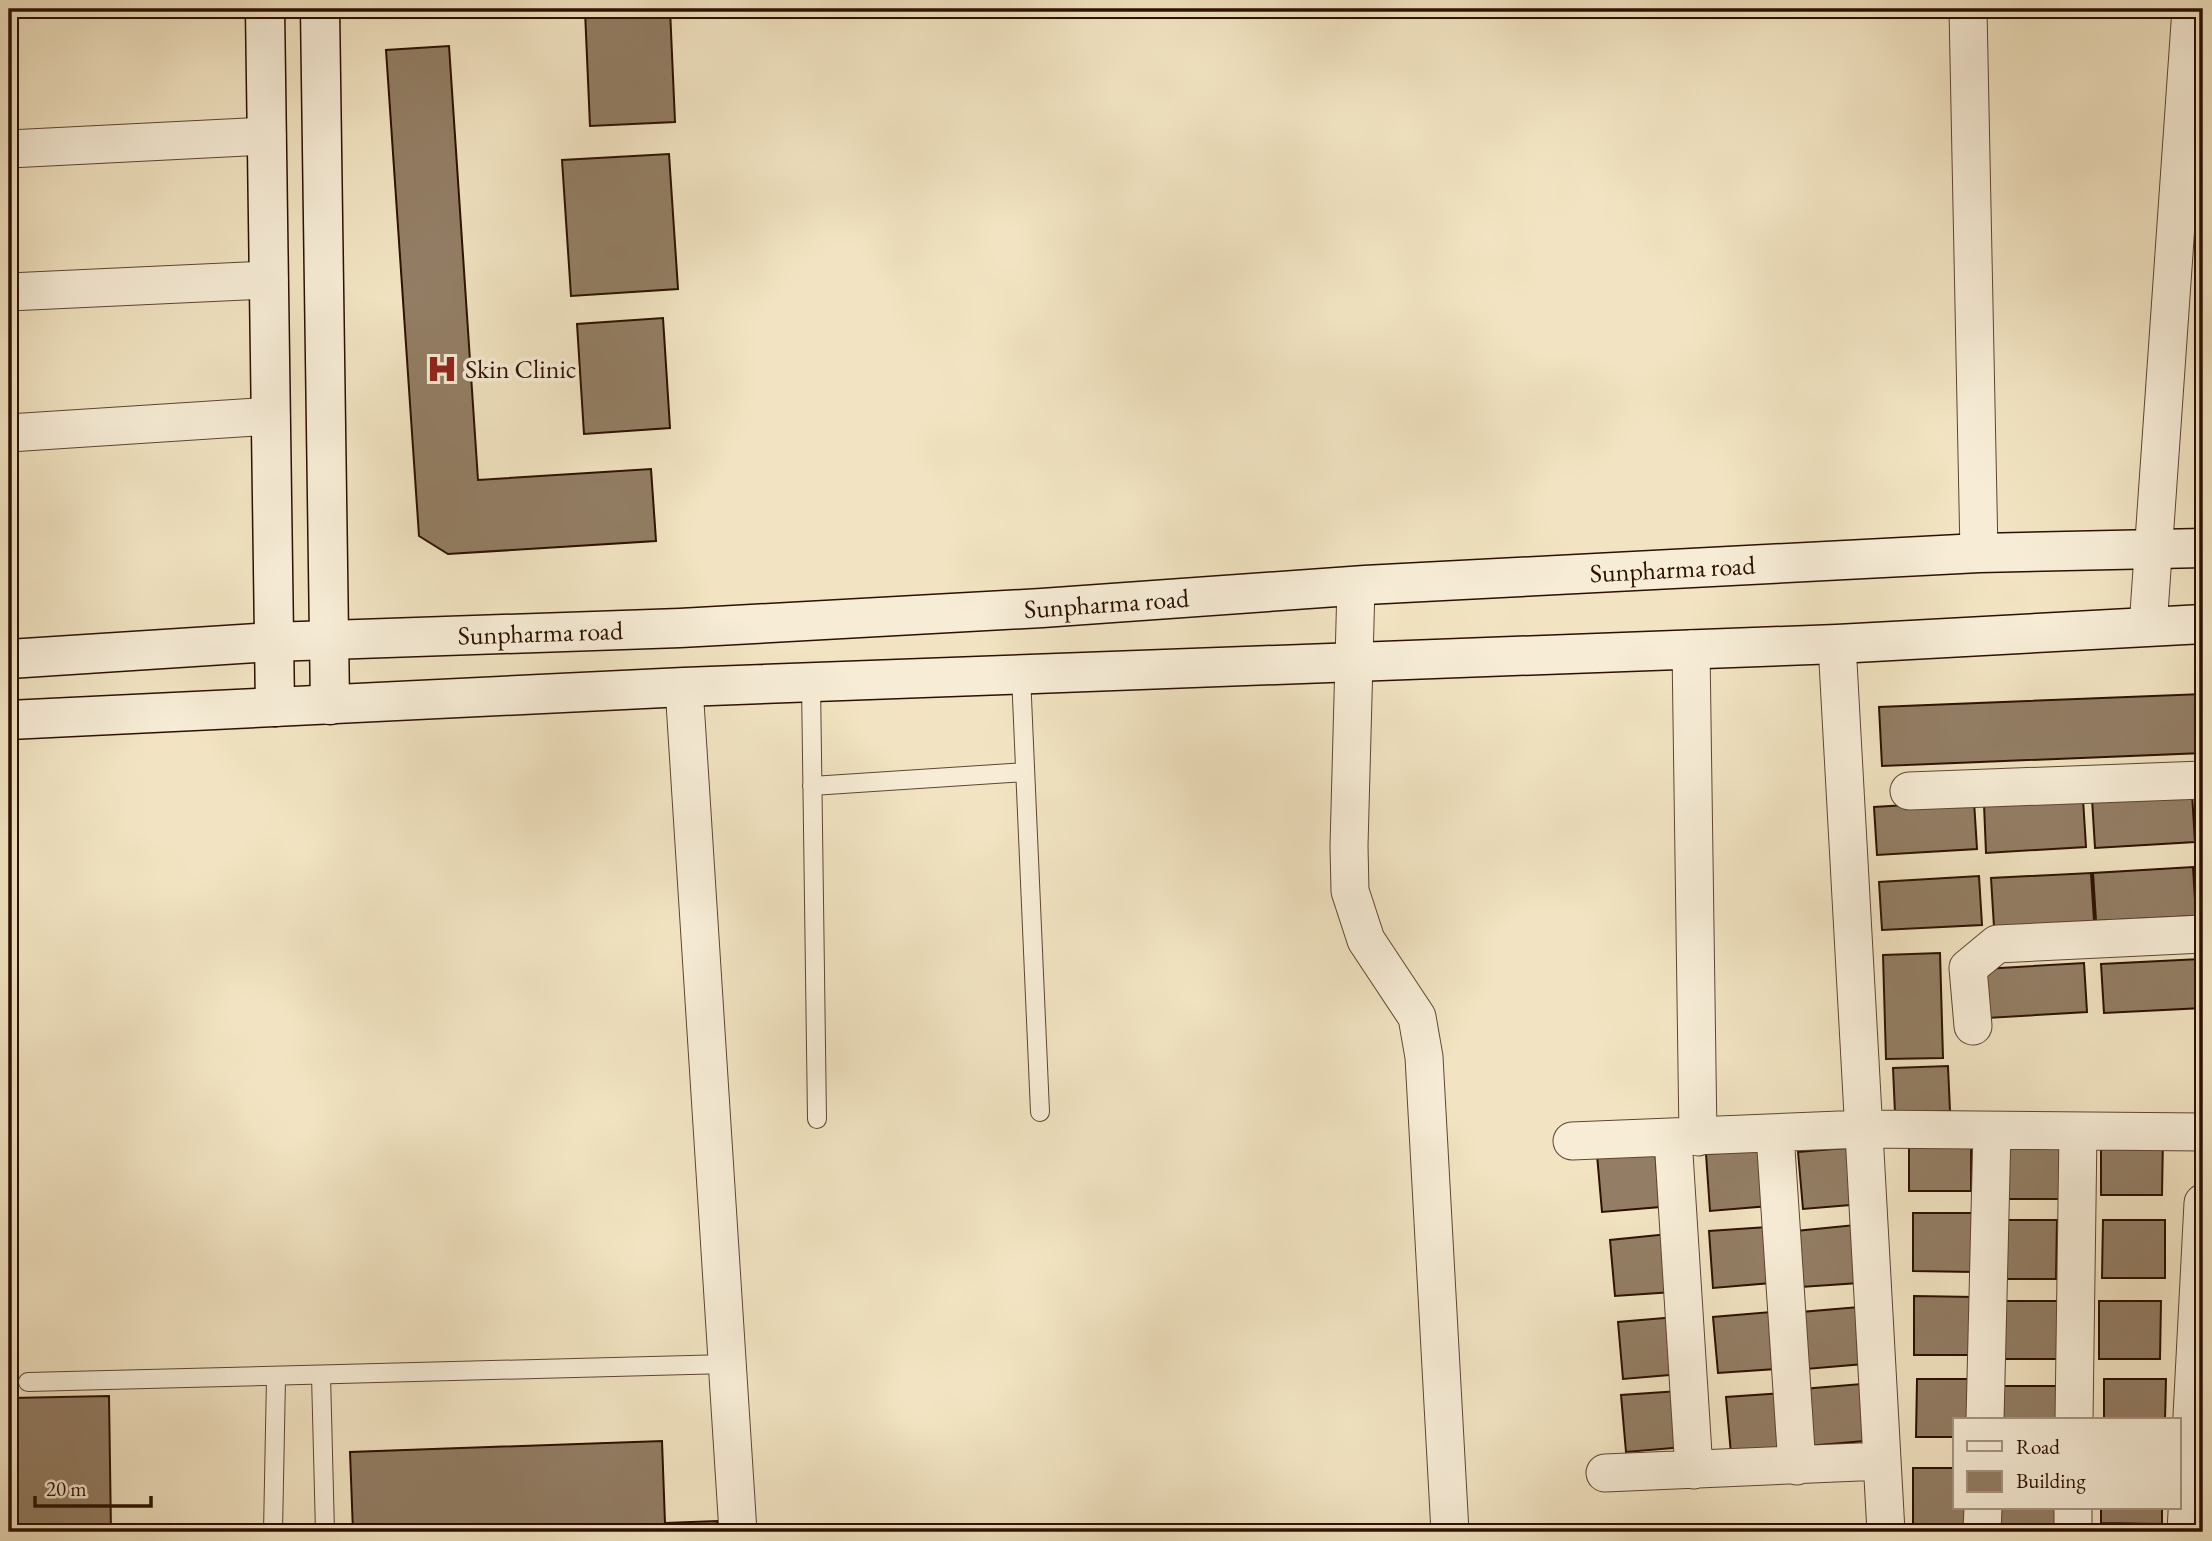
<svg xmlns="http://www.w3.org/2000/svg" width="2212" height="1541" font-family="'EB Garamond',serif">
	<style>
		.building { fill: #937e65; stroke: #2c1000; stroke-width: 2 }
		.lines { fill: none; stroke-linecap: round; stroke-linejoin: round }
		.lane-casing { stroke: #5e4530; stroke-width: 20 }
		.street-casing { stroke: #5e4530; stroke-width: 39 }
		.secondary-casing { stroke: #2c1000; stroke-width: 41 }
		.lane { stroke: #f7edd7; stroke-width: 18 }
		.street { stroke: #f7edd7; stroke-width: 37 }
		.secondary { stroke: #f7edd7; stroke-width: 38 }
		.labels { text-anchor: middle; stroke-width: 7; stroke-linejoin: round; paint-order: stroke }
		.poi-label { font-size: 26px; fill: #2c1000; stroke: #f7edd7; text-anchor: start }
		.street-label { font-size: 26px; fill: #2c1000; stroke: #f7edd7 }
	</style>
	<rect width="100%" height="100%" fill="#f2e4c2"/>
	<filter id="stains"><feTurbulence type="fractalNoise" baseFrequency=".00286" numOctaves="4"/><feColorMatrix values="0 0 0 0 .2 0 0 0 0 .09 0 0 0 0 .02 0 0 0 .5 -.17"/></filter>
	<radialGradient id="worn" r=".72"><stop offset=".6" stop-color="#630" stop-opacity="0"/><stop offset="1" stop-color="#630" stop-opacity=".3"/></radialGradient>
	<path class="building" d="M 670,9 L 675,122 L 590,126 L 585,11 Z
		M 449,46 L 478,480 L 651,469 L 656,541 L 448,554 L 419,536 L 386,50 Z
		M 669,154 L 678,289 L 571,296 L 562,160 Z
		M 663,318 L 670,428 L 584,434 L 577,324 Z
		M 2203,694 L 2203,753 L 1882,766 L 1879,707 Z
		M 2192,793 L 2195,842 L 2095,848 L 2092,799 Z
		M 2199,796 L 2203,796 L 2203,844 L 2202,844 Z
		M 2083,799 L 2086,847 L 1986,853 L 1984,804 Z
		M 1974,801 L 1977,849 L 1877,855 L 1874,807 Z
		M 2193,867 L 2196,916 L 2096,921 L 2093,873 Z
		M 2091,873 L 2094,921 L 1994,927 L 1991,878 Z
		M 1979,876 L 1982,925 L 1882,930 L 1879,882 Z
		M 1940,953 L 1943,1058 L 1886,1059 L 1883,955 Z
		M 2200,959 L 2203,1008 L 2104,1013 L 2101,964 Z
		M 2084,963 L 2087,1012 L 1987,1018 L 1984,969 Z
		M 1948,1066 L 1950,1111 L 1895,1113 L 1893,1068 Z
		M 1909,1132 L 1971,1133 L 1971,1191 L 1909,1191 Z
		M 2101,1136 L 2163,1136 L 2162,1195 L 2101,1195 Z
		M 1999,1141 L 2060,1141 L 2060,1199 L 1998,1199 Z
		M 1857,1147 L 1862,1204 L 1803,1209 L 1798,1152 Z
		M 1655,1150 L 1660,1207 L 1602,1212 L 1597,1155 Z
		M 1764,1150 L 1769,1206 L 1710,1211 L 1706,1154 Z
		M 1913,1213 L 1975,1213 L 1974,1272 L 1913,1271 Z
		M 1995,1220 L 2057,1220 L 2056,1279 L 1995,1279 Z
		M 2103,1220 L 2165,1220 L 2165,1278 L 2102,1278 Z
		M 1855,1225 L 1859,1283 L 1801,1287 L 1796,1231 Z
		M 1767,1227 L 1771,1283 L 1713,1288 L 1709,1231 Z
		M 1668,1234 L 1673,1292 L 1615,1296 L 1610,1240 Z
		M 1914,1296 L 1975,1297 L 1975,1355 L 1914,1355 Z
		M 1998,1301 L 2059,1301 L 2059,1359 L 1998,1359 Z
		M 2099,1301 L 2161,1301 L 2160,1359 L 2099,1359 Z
		M 1859,1307 L 1864,1364 L 1806,1369 L 1801,1312 Z
		M 1771,1312 L 1776,1369 L 1718,1373 L 1713,1317 Z
		M 1676,1317 L 1681,1374 L 1623,1379 L 1618,1322 Z
		M 1917,1379 L 1978,1379 L 1978,1420 L 1955,1420 L 1955,1437 L 1916,1437 Z
		M 2104,1379 L 2166,1379 L 2165,1420 L 2104,1420 Z
		M 1861,1384 L 1865,1441 L 1807,1446 L 1803,1389 Z
		M 1998,1386 L 2059,1386 L 2059,1420 L 1998,1420 Z
		M 1679,1391 L 1684,1447 L 1626,1452 L 1621,1395 Z
		M 1784,1393 L 1789,1449 L 1731,1454 L 1726,1397 Z
		M 109,1396 L 111,1532 L 9,1532 L 9,1526 L 13,1526 L 11,1398 Z
		M 662,1441 L 665,1523 L 717,1521 L 718,1532 L 353,1532 L 350,1452 Z
		M 1913,1468 L 1955,1468 L 1955,1508 L 1974,1508 L 1974,1526 L 1913,1526 Z
		M 1994,1508 L 2056,1508 L 2056,1528 L 1994,1528 Z
		M 2101,1508 L 2162,1508 L 2162,1524 L 2101,1523 Z"/>
	<g class="lines">
		<g class="lane-casing">
			<path id="lane" d="M 1021,675 L 1040,1112
				M 811,683 L 817,1119
				M 812,786 L 1025,772
				M 321,1375 L 325,1532
				M 28,1382 L 728,1364
				M 273,1532 L 276,1378"/>
		</g>
		<g class="street-casing">
			<path id="street" d="M 1968,9 L 1979,553
				M 9,149 L 267,136
				M 9,292 L 269,280
				M 9,433 L 271,416
				M 1356,586 L 1349,846 L 1350,891 L 1366,940 L 1417,1017 L 1424,1057 L 1450,1532
				M 2148,627 L 2191,9
				M 1837,644 L 1886,1532
				M 1691,649 L 1698,1137
				M 684,687 L 738,1532
				M 1909,791 L 2203,780
				M 1973,1026 L 1968,968 L 1997,944 L 2203,934
				M 1775,1134 L 1797,1466
				M 1673,1138 L 1694,1470
				M 1572,1141 L 1864,1129 L 2203,1132
				M 1985,1420 L 1992,1131
				M 2074,1420 L 2078,1131
				M 1605,1473 L 1882,1461
				M 1982,1532 L 1983,1508
				M 2073,1532 L 2073,1508
				M 2186,1532 L 2203,1203"/>
		</g>
		<g class="secondary-casing">
			<g id="secondary">
				<path d="M 265,9 L 275,707"/>
				<path d="M 320,9 L 330,705"/>
				<path id="s1" d="M 9,659 L 272,642 L 680,628 L 1042,608 L 1365,585 L 1979,553 L 2203,548"/>
				<path d="M 9,720 L 684,687 L 1837,644 L 2203,624"/>
			</g>
		</g>
		<use href="#lane" class="lane"/>
		<use href="#street" class="street"/>
		<use href="#secondary" class="secondary"/>
	</g>
	<defs>
		<g id="hospital-bare" transform="scale(2.415)"><path d="M-5-5h3v3.5h4V-5h3V5h-3V1.5h-4V5h-3Z" fill="#8f2418" stroke="#f7edd7" stroke-width="2.5" paint-order="stroke"/></g>
	</defs>
	<g fill-rule="evenodd">
		<use href="#hospital-bare" x="442" y="369"/>
	</g>
	<g class="labels">
		<g class="poi-label">
			<text x="465" y="378">Skin Clinic</text>
		</g>
		<g class="street-label">
			<text dy="9" stroke="none"><textPath href="#s1" startOffset="1666">Sunpharma road</textPath></text>
			<text dy="9" stroke="none"><textPath href="#s1" startOffset="1099">Sunpharma road</textPath></text>
			<text dy="9" stroke="none"><textPath href="#s1" startOffset="532">Sunpharma road</textPath></text>
		</g>
	</g>
	<rect width="2212" height="1541" fill="none" stroke="#f2e4c2" stroke-width="35"/>
	<rect x="10" y="10" width="2191" height="1520" fill="none" stroke="#2c1000" stroke-width="3.5"/>
	<rect x="18" y="18" width="2177" height="1506" fill="none" stroke="#2c1000" stroke-width="2"/>
	<rect x="1953" y="1418" width="228" height="91" fill="#f7edd7" stroke="#a69581" stroke-width="2"/>
	<rect x="1967" y="1441" width="35" height="10" fill="#f7edd7" stroke="#a69581" stroke-width="2"/>
	<text x="2016" y="1454" font-size="21" fill="#2c1000">Road</text>
	<rect x="1967" y="1471" width="35" height="21" fill="#937e65" stroke="#a69581" stroke-width="2"/>
	<text x="2016" y="1488" font-size="21" fill="#2c1000">Building</text>
	<path d="M35 1496v10h116v-10" fill="none" stroke="#2c1000" stroke-width="3.5"/>
	<text x="46" y="1496" font-size="21" fill="#2c1000" stroke="#f7edd7" stroke-width="5" paint-order="stroke">20 m</text>
	<rect width="100%" height="100%" filter="url(#stains)"/>
	<rect width="100%" height="100%" fill="url(#worn)"/>
</svg>
